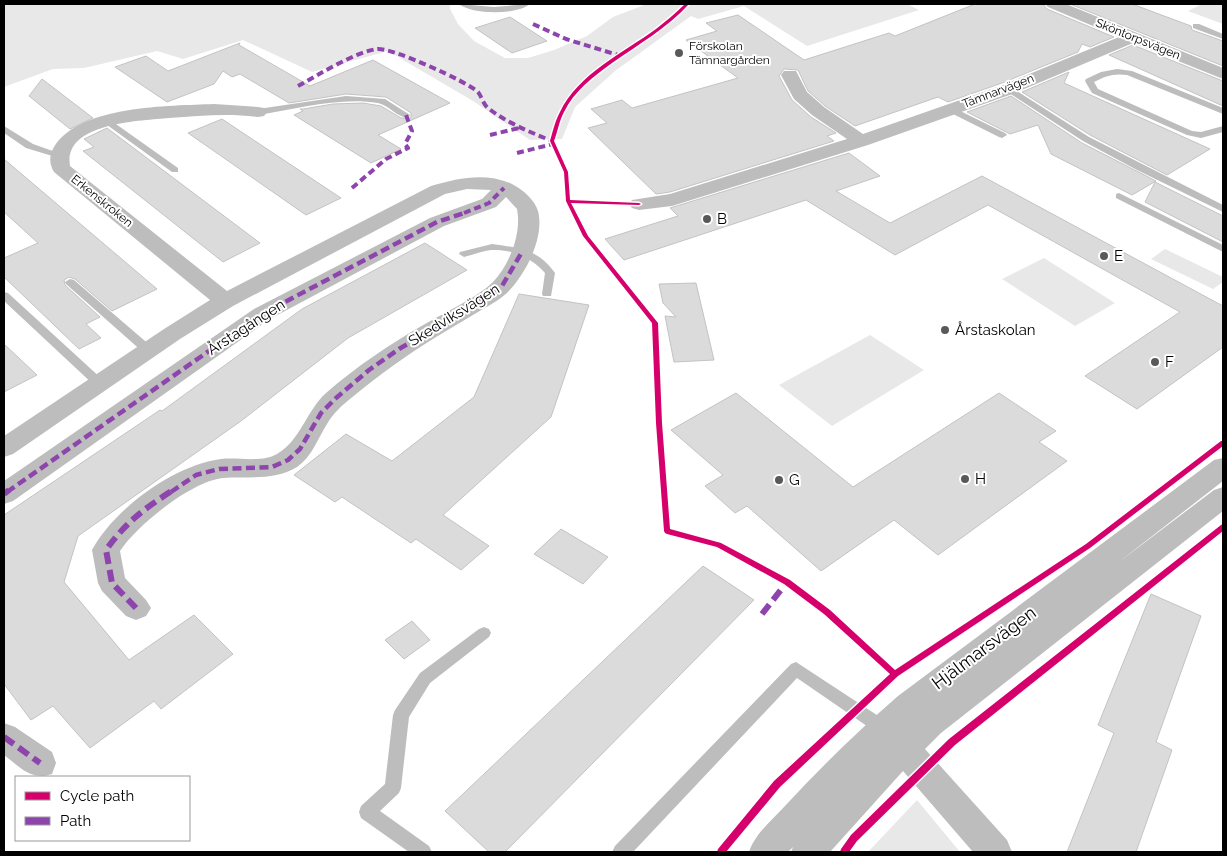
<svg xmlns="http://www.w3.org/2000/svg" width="1227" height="856" font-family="Raleway,sans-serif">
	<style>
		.green { fill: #e8e8e8 }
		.building { fill: #dbdbdb; stroke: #c3c3c3 }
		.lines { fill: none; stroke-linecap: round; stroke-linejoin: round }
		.lane { fill: #bdbdbd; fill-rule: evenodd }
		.street { fill: #bdbdbd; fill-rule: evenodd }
		.quiet-far2 { stroke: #8e44ad; stroke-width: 4; stroke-dasharray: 7 4; stroke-linecap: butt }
		.quiet-far1 { stroke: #8e44ad; stroke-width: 4.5; stroke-dasharray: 9 4.5; stroke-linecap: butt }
		.quiet { stroke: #8e44ad; stroke-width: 6; stroke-dasharray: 12 6; stroke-linecap: butt }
		.cycleway-casing { stroke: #fff; stroke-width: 3 }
		.cycleway { fill: #d6006c; fill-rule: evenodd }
		.poi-dot { fill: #595959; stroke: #fff; stroke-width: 2 }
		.labels { text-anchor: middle; stroke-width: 4; stroke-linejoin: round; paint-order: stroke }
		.far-street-label { font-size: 12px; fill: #000; stroke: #fff }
		.far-poi-label { font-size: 12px; fill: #000; stroke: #fff; text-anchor: start }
		.poi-label { font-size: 15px; fill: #000; stroke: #fff; text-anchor: start }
		.street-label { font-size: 15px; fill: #000; stroke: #fff }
		.near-street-label { font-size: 18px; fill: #000; stroke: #fff }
	</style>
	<rect width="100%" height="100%" fill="#fff"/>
	<path class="green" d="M 4,4 L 450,4 L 450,9 L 458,24 L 474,41 L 505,58 L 528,58 L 554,50 L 587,36 L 613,17 L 647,4 L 907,4 L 919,10 L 807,46 L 744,6 L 698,19 L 691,16 L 615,71 L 575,107 L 562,139 L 530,140 L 473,101 L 388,51 L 312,72 L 243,40 L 183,59 L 157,51 L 84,68 L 53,69 L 4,87 Z
		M 1202,4 L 1223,4 L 1223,24 L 1188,11 Z
		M 1165,249 L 1223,277 L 1223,282 L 1213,289 L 1151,259 Z
		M 1044,258 L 1115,303 L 1075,326 L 1002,279 Z
		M 870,335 L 924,370 L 832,426 L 779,385 Z
		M 917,800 L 960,852 L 868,852 Z"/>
	<path class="building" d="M 975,4 L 1043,4 L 1047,9 L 1114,37 L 1090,47 L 1082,44 L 1078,52 L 1002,83 L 948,102 L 938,97 L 855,126 L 825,106 L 808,91 L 798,70 L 784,69 L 779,76 L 792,100 L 811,117 L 836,133 L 827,136 L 834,141 L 670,192 L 656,194 L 588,128 L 607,123 L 591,109 L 622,100 L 632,108 L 738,78 L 686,40 L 717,31 L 706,23 L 738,15 L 804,60 L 889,33 L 895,36 Z
		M 1070,4 L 1132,4 L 1191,26 L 1192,30 L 1223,41 L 1223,66 Z
		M 510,17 L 547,41 L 512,53 L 475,28 Z
		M 240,43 L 239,45 L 310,86 L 373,60 L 450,103 L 378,135 L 401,149 L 371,163 L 294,115 L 303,111 L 300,109 L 303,109 L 333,104 L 363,103 L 381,106 L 401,118 L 411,118 L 411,113 L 386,97 L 346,94 L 289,103 L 240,74 L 232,77 L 223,71 L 214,84 L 167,102 L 115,67 L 146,56 L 168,71 Z
		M 1133,45 L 1223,81 L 1223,106 L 1109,55 Z
		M 1069,72 L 1064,83 L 1210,149 L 1167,175 L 1090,135 L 1022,92 Z
		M 42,79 L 93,118 L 70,129 L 29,96 Z
		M 1011,96 L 1082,143 L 1156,181 L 1132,195 L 1051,154 L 1038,125 L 1010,134 L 967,112 Z
		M 222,119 L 246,135 L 341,198 L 306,215 L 188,133 Z
		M 107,128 L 260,243 L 223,262 L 83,151 L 94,147 L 84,139 Z
		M 849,153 L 880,176 L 836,191 L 890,223 L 982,176 L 1223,306 L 1223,347 L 1137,409 L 1085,376 L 1180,312 L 988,205 L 895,255 L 806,200 L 624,260 L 605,239 L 678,216 L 670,208 Z
		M 4,159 L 157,289 L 112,311 L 75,279 L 69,277 L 64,280 L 65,285 L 100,317 L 86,324 L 101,338 L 79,349 L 4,277 L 4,258 L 38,243 L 4,212 Z
		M 1155,182 L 1223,216 L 1223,242 L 1145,202 Z
		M 425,243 L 467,270 L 348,338 L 241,421 L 78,536 L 64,582 L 129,660 L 194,615 L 233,654 L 161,709 L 154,701 L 90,748 L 53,706 L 31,720 L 4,684 L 4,515 L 160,410 L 162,411 L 302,309 Z
		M 696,283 L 714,360 L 674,362 L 665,316 L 676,317 L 663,303 L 659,284 Z
		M 519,294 L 589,305 L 551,417 L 443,515 L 489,546 L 461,570 L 416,539 L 411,543 L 342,497 L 335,502 L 294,475 L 346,434 L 392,461 L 474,397 Z
		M 4,344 L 37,375 L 4,392 Z
		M 736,393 L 853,487 L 999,393 L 1056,431 L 1039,442 L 1067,461 L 938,555 L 894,520 L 821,571 L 747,506 L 735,513 L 705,486 L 723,475 L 671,430 Z
		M 561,529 L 608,557 L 583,584 L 534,554 Z
		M 703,566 L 754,600 L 505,852 L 489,852 L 445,811 Z
		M 1151,594 L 1201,616 L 1156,742 L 1172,750 L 1136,852 L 1067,852 L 1114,733 L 1098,725 Z
		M 412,621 L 430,640 L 404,659 L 385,640 Z"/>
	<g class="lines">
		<path class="lane" d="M 459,4 L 494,7 L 530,4 C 517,15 472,15 459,4 Z
			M 1193,24 L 1199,24 L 1223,34 L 1223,39 L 1193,28 Z
			M 1117,69 L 1132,71 L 1223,108 L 1223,114 L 1127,75 C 1114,73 1105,76 1094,82 L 1098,89 L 1192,131 L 1201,132 L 1223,126 L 1223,132 L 1201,138 L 1187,135 L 1092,93 L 1085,81 L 1086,79 L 1101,72 Z
			M 1009,86 L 1089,137 L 1223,205 L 1223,212 L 1137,170 L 1083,141 L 1006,91 L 1005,89 Z
			M 346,96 L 385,99 L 410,115 L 409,117 C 398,119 389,105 378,103 C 339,97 297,109 258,115 L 254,112 L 258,109 Z
			M 950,106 L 1005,133 L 1007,135 L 1002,138 L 999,137 L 947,111 L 947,107 Z
			M 106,117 L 178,168 L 178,172 L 172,172 L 103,122 L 103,118 Z
			M 4,126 L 33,144 L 64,155 L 59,158 L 26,148 L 4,133 Z
			M 1119,193 L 1223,245 L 1223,252 L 1116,198 L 1116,194 Z
			M 492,244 C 519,248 538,249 555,273 L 551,296 L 543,296 L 542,294 L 545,273 C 532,258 512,249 491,250 C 482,251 473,255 464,257 L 459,254 L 460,252 Z
			M 70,279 L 74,280 L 152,347 L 154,350 L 152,353 L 144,353 L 66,284 L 65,282 Z
			M 4,292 L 8,293 L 103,380 L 105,383 L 103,386 L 95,386 L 4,301 Z
			M 484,627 L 489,629 L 491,633 L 489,637 L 430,683 L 409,717 L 401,788 L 399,793 L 380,811 L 429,846 L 432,852 L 409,852 L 361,818 L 359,812 L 361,806 L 385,784 L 393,715 L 395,710 L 420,673 L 479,629 Z
			M 796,662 L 889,723 L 891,728 L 889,733 L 883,735 L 877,733 L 797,678 L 633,852 L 612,852 L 615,846 L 791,664 Z"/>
		<path class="street" d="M 1045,4 L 1066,4 L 1223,68 L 1223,79 L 1133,43 L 1015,93 L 868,145 L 672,206 L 639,210 L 632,208 L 629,204 L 632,200 L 670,194 L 847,139 L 812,115 L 794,99 L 781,75 L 784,71 L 796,71 L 807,92 L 824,107 L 863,134 L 1003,85 L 1119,37 L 1048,7 Z
			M 214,104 L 258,107 L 264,108 L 267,112 L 264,116 L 258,117 C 228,113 199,116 169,118 C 141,121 63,122 70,166 L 227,291 L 431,186 C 458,178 486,172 512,184 C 522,189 535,200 538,211 C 545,238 525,275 507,293 C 498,301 488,306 478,312 C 464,320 450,329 436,337 C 405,356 378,376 350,399 C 341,406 333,414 327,424 C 318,438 312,457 297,467 C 275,481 248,476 223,478 C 192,481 137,525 120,551 L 125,578 L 146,600 L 151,608 L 146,616 L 136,620 L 126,616 L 102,591 L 98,583 L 92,550 C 114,509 174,465 221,459 C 239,457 261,463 277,454 C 300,441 307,410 326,393 C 357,366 390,344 425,324 C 444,313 478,297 493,282 C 509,265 522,234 517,209 L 506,197 L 496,207 L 444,226 L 270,319 L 13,501 L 4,504 L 4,481 L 254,309 L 430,218 L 482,199 L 491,190 L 467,189 L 445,194 L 233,306 L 180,339 L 13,454 L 4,457 L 4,436 L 164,329 L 210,300 L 54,172 C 49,164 49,155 54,147 C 80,105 169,106 214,104 Z
			M 1223,458 L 1223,481 L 1115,565 L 1214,490 L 1223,487 L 1223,511 L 941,733 L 925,749 L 1007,840 L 1012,852 L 973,852 L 903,771 L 830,852 L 791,852 L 793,847 L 788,852 L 749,852 C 755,834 771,821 784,807 C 820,768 858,731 898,696 L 1214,460 Z
			M 4,723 L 15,727 L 52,752 L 56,763 L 52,774 C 31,781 20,767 4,755 Z"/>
		<path class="quiet-far2" d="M 533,24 L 566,39 L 621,56
			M 298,86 C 318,75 355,52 377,49 C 391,47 468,82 478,92 C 482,97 483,104 488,108 C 507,123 530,132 552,141
			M 490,135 L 519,128
			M 517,153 L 553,144
			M 352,188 L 386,159 L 408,148 L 405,144 L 412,131 L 406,115
			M 464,213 L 489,203 L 504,188"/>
		<path class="quiet-far1" d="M 7,492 L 262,314 L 437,222 L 467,212
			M 171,492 L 196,475 L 219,469 L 272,467 L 288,460 L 300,449 L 321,413 L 336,398 L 369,370 L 399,349 L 455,317 L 502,286 L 522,252"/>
		<path class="quiet" d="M 4,494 L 9,490
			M 136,608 L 112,583 L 106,550 C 126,522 144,509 173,490
			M 762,614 L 787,582
			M 4,737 L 40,763"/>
		<g class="cycleway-casing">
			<path id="cycleway" d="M 685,4 L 689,4 C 667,28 639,44 612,63 C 594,76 574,91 564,112 C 559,121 558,131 554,141 L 568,172 L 570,200 L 639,203 L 641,204 L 639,205 L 571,203 L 588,236 L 658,323 L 662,423 L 670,529 L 721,543 L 790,580 L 830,610 L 895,670 L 1086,544 L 1221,441 L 1223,441 L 1223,446 L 1090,548 L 898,676 L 780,787 L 726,852 L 717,852 L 718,849 L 774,781 L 890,674 L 824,614 L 784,584 L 717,547 L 667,534 L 665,533 L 664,531 L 656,423 L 652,323 L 583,236 L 566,201 L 564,172 L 550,141 C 553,131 555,121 560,112 C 578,74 623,53 656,29 C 666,21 676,13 685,4 Z
				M 1223,524 L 1223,531 L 955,745 L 857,841 L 849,852 L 840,852 L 841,849 L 851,835 L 949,739 L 1221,525 Z"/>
		</g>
		<use href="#cycleway" class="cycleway"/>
	</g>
	<g class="poi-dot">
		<circle cx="679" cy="53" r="5"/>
		<circle cx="707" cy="219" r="5"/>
		<circle cx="1104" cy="256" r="5"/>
		<circle cx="945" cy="330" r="5"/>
		<circle cx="1155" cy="362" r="5"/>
		<circle cx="965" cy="479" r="5"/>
		<circle cx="779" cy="480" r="5"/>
	</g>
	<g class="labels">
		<g class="far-street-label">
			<text transform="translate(1138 39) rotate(22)" y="4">Sköntorpsvägen</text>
			<text transform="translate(998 91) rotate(-21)" y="4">Tämnarvägen</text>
			<text transform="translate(102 201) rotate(39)" y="4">Erkenskroken</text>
		</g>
		<g class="far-poi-label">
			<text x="689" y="50">Förskolan<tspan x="689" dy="14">Tämnargården</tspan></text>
		</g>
		<g class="poi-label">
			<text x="717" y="224">B</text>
			<text x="1114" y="261">E</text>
			<text x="955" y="335">Årstaskolan</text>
			<text x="1165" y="367">F</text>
			<text x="975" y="484">H</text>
			<text x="789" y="485">G</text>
		</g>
		<g class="street-label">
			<text transform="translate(454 315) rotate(-32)" y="5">Skedviksvägen</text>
			<text transform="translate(246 327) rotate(-33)" y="5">Årstagången</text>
		</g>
		<g class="near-street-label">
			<text transform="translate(984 648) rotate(-37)" y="6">Hjälmarsvägen</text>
		</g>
	</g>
	<rect width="1227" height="856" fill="none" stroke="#000000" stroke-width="10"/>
	<rect x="15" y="776" width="175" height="65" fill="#ffffff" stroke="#999999"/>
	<rect x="25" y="792" width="25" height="8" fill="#d6006c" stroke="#999999"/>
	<text x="60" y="801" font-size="15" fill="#000000">Cycle path</text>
	<rect x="25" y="817" width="25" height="8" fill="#8e44ad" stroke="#999999"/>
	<text x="60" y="826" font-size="15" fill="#000000">Path</text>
</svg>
